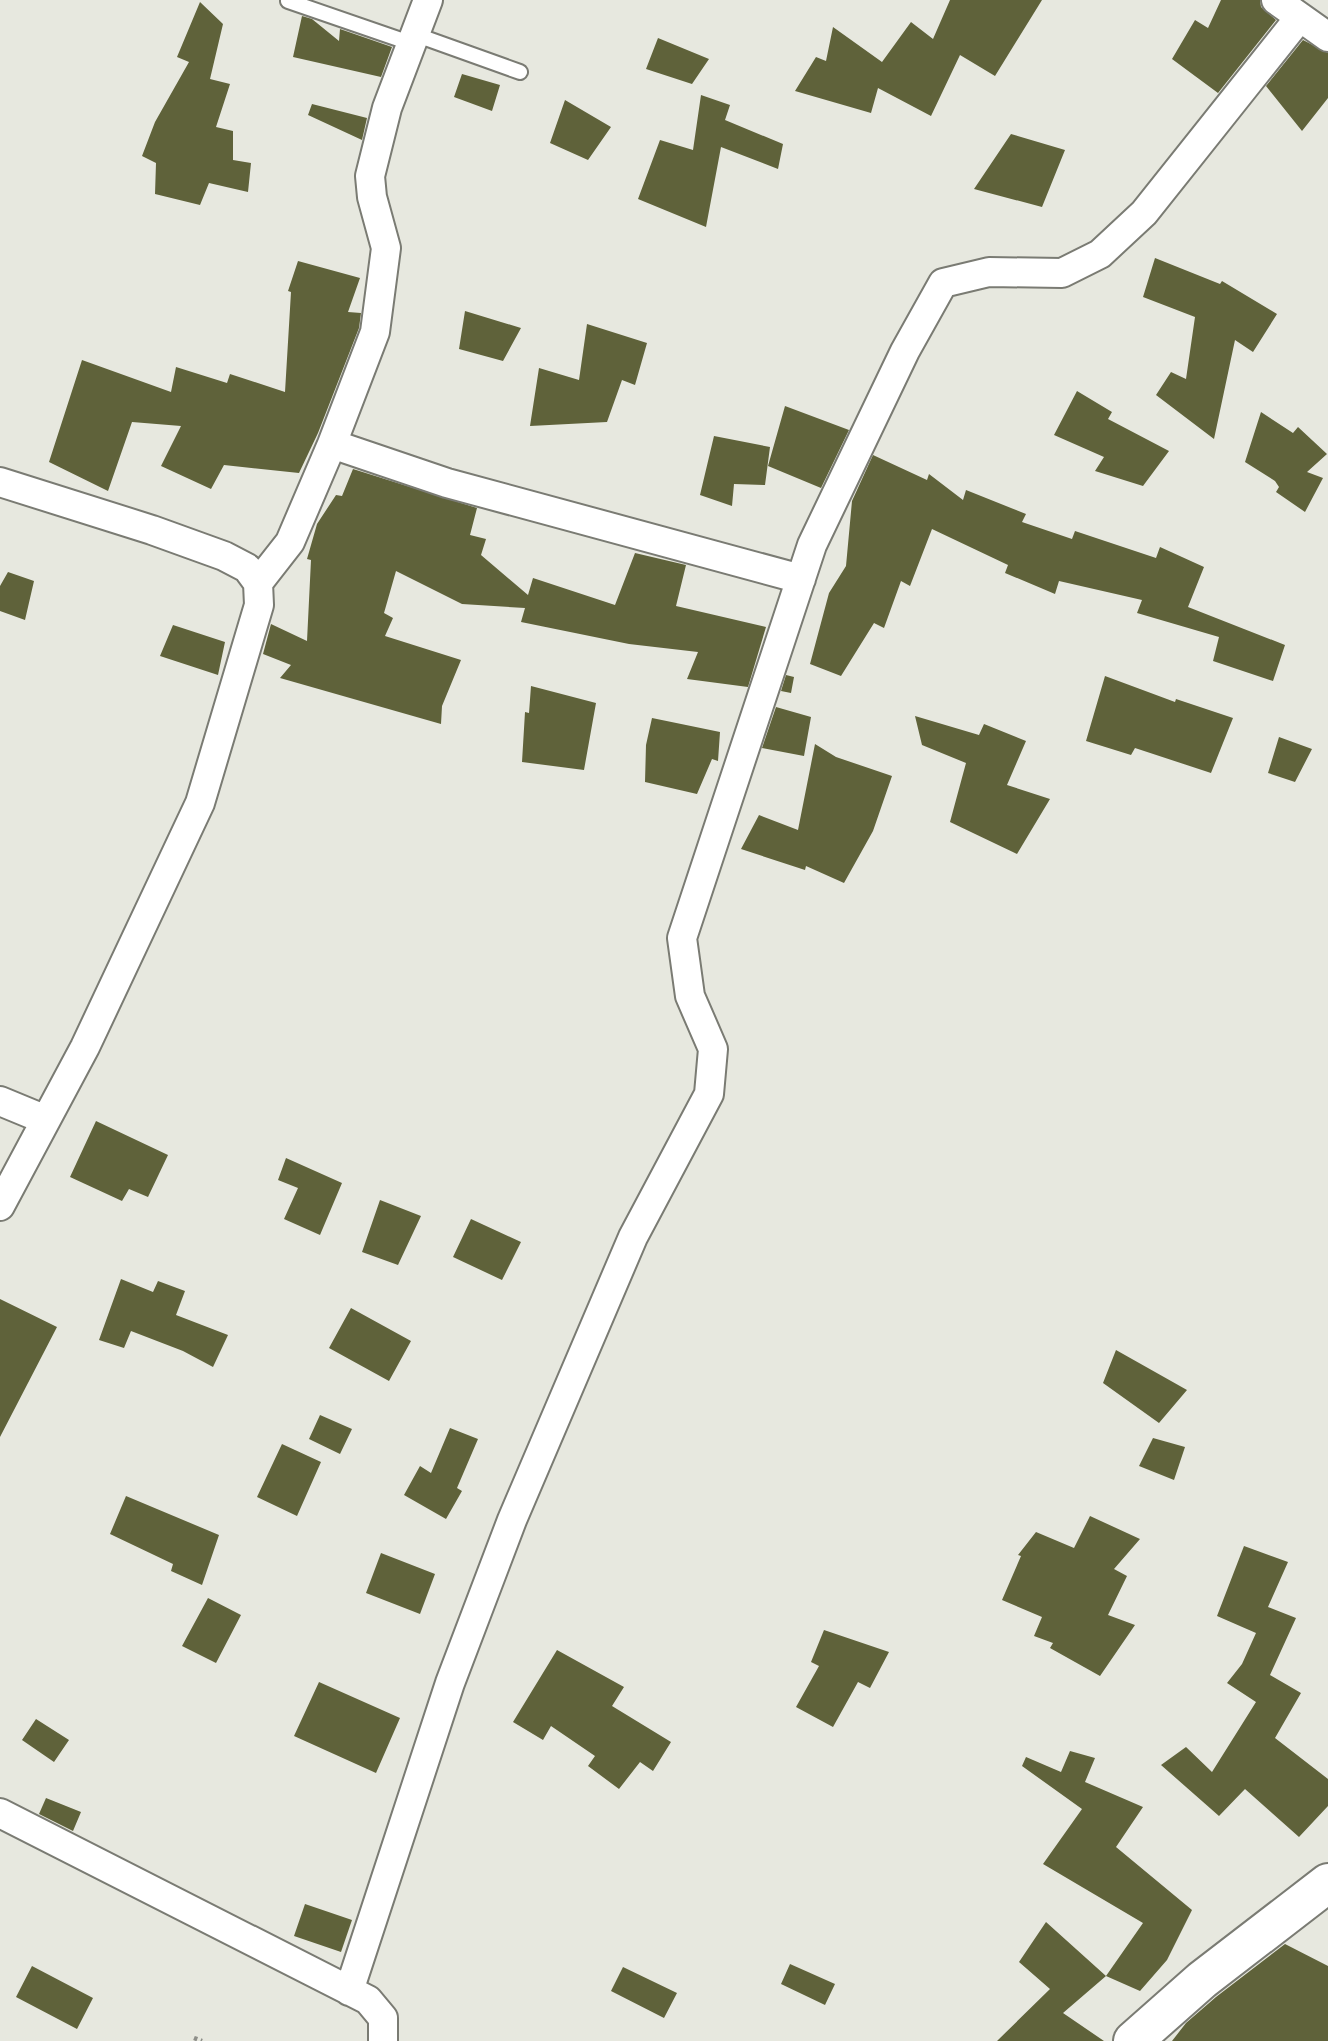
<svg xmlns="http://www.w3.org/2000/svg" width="1328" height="2041" font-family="'Crimson Pro',serif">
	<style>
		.building { fill: #5f623a }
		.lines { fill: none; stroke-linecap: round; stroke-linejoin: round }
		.lane-casing { stroke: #7a7b73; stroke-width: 18 }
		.street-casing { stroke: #7a7b73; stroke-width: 32 }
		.secondary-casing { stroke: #7a7b73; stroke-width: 42 }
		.path { stroke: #8e8f89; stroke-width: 4.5; stroke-dasharray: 3.5 3.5; stroke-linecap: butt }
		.lane { stroke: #fff; stroke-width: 14 }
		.street { stroke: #fff; stroke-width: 28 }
		.secondary { stroke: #fff; stroke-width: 38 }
	</style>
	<rect width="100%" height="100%" fill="#e7e8df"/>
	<path class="building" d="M 950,0 L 1042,0 L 995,76 L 960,55 L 931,116 L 878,88 L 871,113 L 795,91 L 816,57 L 826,61 L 833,27 L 882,62 L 911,22 L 933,39 Z
		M 1221,0 L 1260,0 L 1261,7 L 1276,20 L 1218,93 L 1172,59 L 1195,20 L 1208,28 Z
		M 200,2 L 223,24 L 210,79 L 230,84 L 216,127 L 233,131 L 233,160 L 251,163 L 248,192 L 209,183 L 200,205 L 155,194 L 156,163 L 142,156 L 155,122 L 189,62 L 177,57 Z
		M 302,16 L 312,19 L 339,41 L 340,29 L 392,47 L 381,77 L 293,57 Z
		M 658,38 L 709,59 L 692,84 L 646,69 Z
		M 1303,40 L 1328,53 L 1328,98 L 1302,131 L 1266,86 Z
		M 462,74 L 500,85 L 492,111 L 454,97 Z
		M 701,95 L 730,105 L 725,120 L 783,144 L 778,169 L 721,147 L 706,227 L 638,199 L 660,140 L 693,150 Z
		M 565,100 L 611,127 L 588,160 L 550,143 Z
		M 312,104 L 367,118 L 362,140 L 308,115 Z
		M 1011,134 L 1065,150 L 1042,207 L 974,189 Z
		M 1155,258 L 1220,284 L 1222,281 L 1277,314 L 1253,352 L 1235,340 L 1214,439 L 1156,395 L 1171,372 L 1186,379 L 1195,317 L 1143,297 Z
		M 298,261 L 360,278 L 348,312 L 361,313 L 359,328 L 318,433 L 299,473 L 224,465 L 211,489 L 161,466 L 181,426 L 132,422 L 108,491 L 49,462 L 82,360 L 171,392 L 176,367 L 227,383 L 230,374 L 285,392 L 291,292 L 288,291 Z
		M 465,311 L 521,328 L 503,361 L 459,349 Z
		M 587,324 L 647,343 L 635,385 L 622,380 L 607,422 L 530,426 L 539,368 L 579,380 Z
		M 1077,391 L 1112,412 L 1108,419 L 1169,451 L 1143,486 L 1095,471 L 1104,457 L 1054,435 Z
		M 785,406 L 849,430 L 821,488 L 768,466 Z
		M 1261,412 L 1293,433 L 1298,427 L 1327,454 L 1307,472 L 1323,478 L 1305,512 L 1276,492 L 1279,487 L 1275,481 L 1245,462 Z
		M 714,436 L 770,447 L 765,485 L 734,484 L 732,506 L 700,495 Z
		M 873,455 L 927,480 L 929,474 L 963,500 L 966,490 L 1026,514 L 1022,522 L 1072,539 L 1075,531 L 1156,558 L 1160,547 L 1204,567 L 1188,607 L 1285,645 L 1273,681 L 1213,661 L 1219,637 L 1137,613 L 1142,600 L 1059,581 L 1055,594 L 1005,573 L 1008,565 L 932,529 L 910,586 L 901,581 L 884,628 L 874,623 L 841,676 L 810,664 L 829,593 L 846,566 L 852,501 Z
		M 353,469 L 477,508 L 470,535 L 486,539 L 481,555 L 528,595 L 533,578 L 615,605 L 635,553 L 686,565 L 676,606 L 766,627 L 748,687 L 687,679 L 698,652 L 629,644 L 521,622 L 525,608 L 462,604 L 396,571 L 384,613 L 393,618 L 385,636 L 461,660 L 442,706 L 441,724 L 280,678 L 291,665 L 263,654 L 271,624 L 307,641 L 311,560 L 307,559 L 317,524 L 336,495 L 342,496 Z
		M 8,572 L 34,581 L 25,620 L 0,611 L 0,586 Z
		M 173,625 L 225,642 L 218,675 L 160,656 Z
		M 786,675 L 794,677 L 791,693 L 781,691 Z
		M 1105,676 L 1175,702 L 1176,699 L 1233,718 L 1211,773 L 1135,748 L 1131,755 L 1086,741 Z
		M 531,686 L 596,703 L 584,770 L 522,762 L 525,712 L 529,713 Z
		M 776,707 L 811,717 L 804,756 L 762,748 Z
		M 915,716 L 979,735 L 984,724 L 1026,741 L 1007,785 L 1050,799 L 1017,854 L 950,822 L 966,763 L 922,745 Z
		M 652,718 L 720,732 L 718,761 L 712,759 L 697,794 L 645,782 L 646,745 Z
		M 1279,737 L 1312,749 L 1295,782 L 1268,773 Z
		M 815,744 L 836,757 L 892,776 L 873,831 L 844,883 L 806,866 L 805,870 L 741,849 L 759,815 L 798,830 Z
		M 96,1121 L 168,1155 L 148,1197 L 129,1189 L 122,1201 L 70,1177 Z
		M 286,1158 L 342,1183 L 320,1235 L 284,1219 L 298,1188 L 278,1180 Z
		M 380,1200 L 421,1216 L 398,1265 L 362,1252 Z
		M 471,1219 L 521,1242 L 502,1280 L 453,1257 Z
		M 121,1279 L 153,1292 L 158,1281 L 185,1291 L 176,1315 L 228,1335 L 213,1367 L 183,1351 L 131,1331 L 124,1348 L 99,1340 Z
		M 0,1299 L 57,1327 L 0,1437 Z
		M 351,1308 L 411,1341 L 389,1381 L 329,1348 Z
		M 1116,1350 L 1187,1390 L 1159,1423 L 1103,1383 Z
		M 320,1415 L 352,1429 L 340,1454 L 309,1439 Z
		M 450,1428 L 478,1439 L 457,1488 L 462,1491 L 446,1519 L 404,1495 L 420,1466 L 431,1473 Z
		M 1153,1438 L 1185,1447 L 1174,1480 L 1139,1466 Z
		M 282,1444 L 321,1462 L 297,1516 L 257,1497 Z
		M 126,1496 L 219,1535 L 202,1585 L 171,1571 L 173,1564 L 110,1534 Z
		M 1090,1516 L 1140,1539 L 1114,1569 L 1127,1576 L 1108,1615 L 1135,1625 L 1100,1676 L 1050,1648 L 1053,1643 L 1034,1636 L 1042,1617 L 1002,1600 L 1021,1556 L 1018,1555 L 1036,1532 L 1074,1548 Z
		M 1244,1546 L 1288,1562 L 1268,1607 L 1296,1618 L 1270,1675 L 1301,1693 L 1275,1738 L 1328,1779 L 1328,1806 L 1299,1837 L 1245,1789 L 1219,1816 L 1161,1765 L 1186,1747 L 1212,1772 L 1256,1702 L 1227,1683 L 1242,1664 L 1256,1633 L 1217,1616 Z
		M 381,1553 L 435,1574 L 420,1614 L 366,1593 Z
		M 208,1598 L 241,1615 L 216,1663 L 182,1646 Z
		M 824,1630 L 889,1652 L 870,1688 L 858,1682 L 833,1727 L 796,1707 L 819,1666 L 811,1662 Z
		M 557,1650 L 624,1687 L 612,1706 L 671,1742 L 653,1771 L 640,1762 L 619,1789 L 588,1766 L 595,1756 L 551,1726 L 543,1740 L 513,1722 Z
		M 319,1682 L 400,1718 L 376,1773 L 294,1736 Z
		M 36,1719 L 69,1740 L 54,1762 L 22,1740 Z
		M 1070,1751 L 1095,1758 L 1085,1782 L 1143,1807 L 1116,1847 L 1192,1910 L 1167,1960 L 1140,1991 L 1106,1976 L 1143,1923 L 1043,1864 L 1082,1809 L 1022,1766 L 1026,1757 L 1061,1772 Z
		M 46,1798 L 81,1812 L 73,1831 L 39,1814 Z
		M 305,1904 L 352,1920 L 341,1952 L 294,1936 Z
		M 1046,1922 L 1106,1976 L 1063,2013 L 1104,2041 L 997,2041 L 1050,1989 L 1019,1962 Z
		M 1285,1944 L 1328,1966 L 1328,2041 L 1172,2041 L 1186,2023 L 1216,1997 Z
		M 790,1964 L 835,1984 L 825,2005 L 781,1984 Z
		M 32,1966 L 93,1998 L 77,2029 L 16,1997 Z
		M 623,1967 L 677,1993 L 664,2018 L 611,1991 Z"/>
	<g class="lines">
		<g class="lane-casing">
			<path id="lane" d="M 288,1 L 410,43
				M 414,34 L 520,72"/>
		</g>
		<g class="street-casing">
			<path id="street" d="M 1276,0 L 1328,37
				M 332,444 L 447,483 L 801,579
				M 0,482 L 152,530 L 224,556 L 247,568 L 258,583 L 259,605 L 200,803 L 85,1047 L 0,1206
				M 258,583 L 290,542 L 332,444 L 375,332 L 386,248 L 372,197 L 370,176 L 387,108 L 428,0
				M 0,1101 L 46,1120
				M 0,1813 L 368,2000 L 383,2018 L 383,2041
				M 349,1991 L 450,1683 L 512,1520 L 633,1237 L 709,1094 L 713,1049 L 690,996 L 682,938 L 812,545 L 905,351 L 943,283 L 989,272 L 1062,273 L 1100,254 L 1144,213 L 1300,17"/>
		</g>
		<g class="secondary-casing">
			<path id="secondary" d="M 1133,2041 L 1202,1980 L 1328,1883"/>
		</g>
		<path class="path" d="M 194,2038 L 202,2041"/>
		<use href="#lane" class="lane"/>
		<use href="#street" class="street"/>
		<use href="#secondary" class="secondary"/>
	</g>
</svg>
